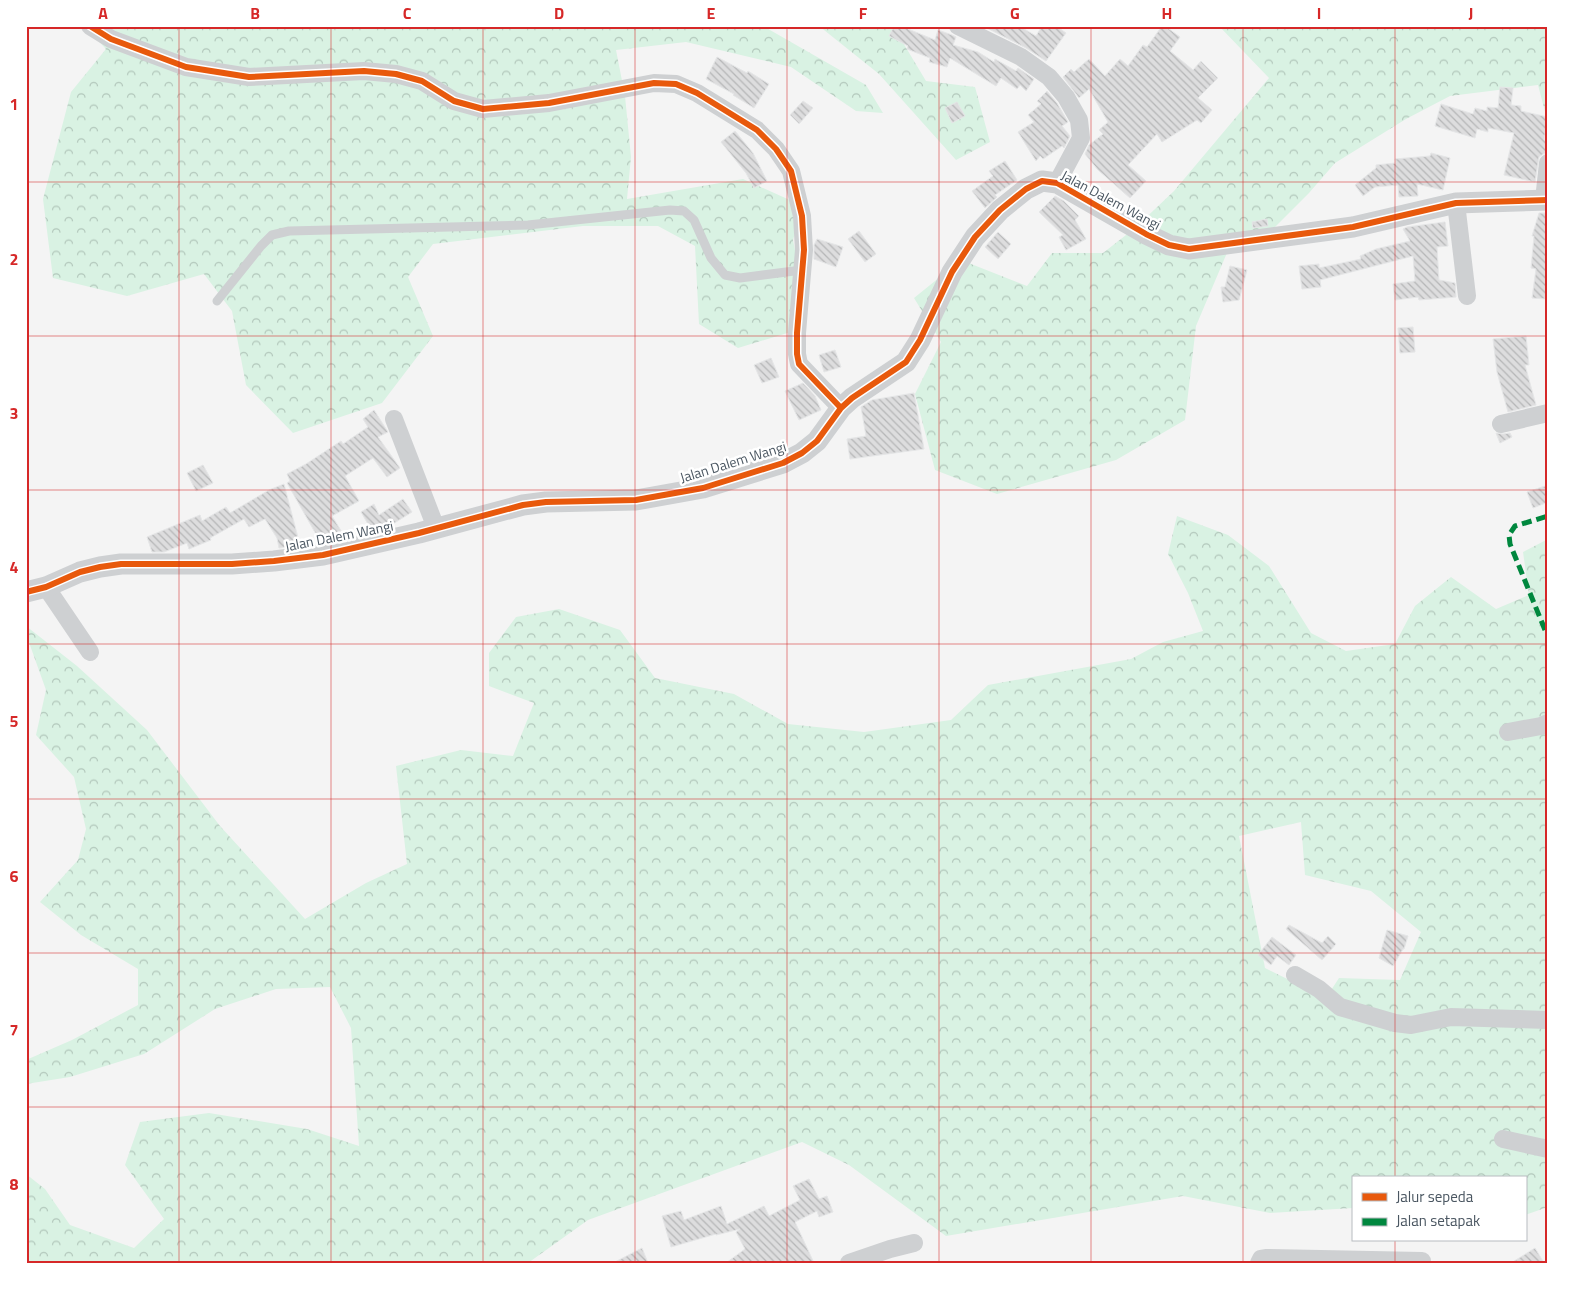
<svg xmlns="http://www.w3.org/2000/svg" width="1574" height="1289" font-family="'Titillium Web',sans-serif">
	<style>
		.forest { fill: url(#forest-crowns); fill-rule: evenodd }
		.building { fill: url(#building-back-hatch); stroke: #e5e6e7 }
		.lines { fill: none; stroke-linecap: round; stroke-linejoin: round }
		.service { stroke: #ced0d2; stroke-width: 9 }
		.minor { stroke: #ced0d2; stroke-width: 18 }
		.tertiary { stroke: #ced0d2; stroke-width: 21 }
		.quiet { stroke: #00873e; stroke-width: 5; stroke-dasharray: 10 5; stroke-linecap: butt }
		.cycleway-casing { stroke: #fff; stroke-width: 9 }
		.cycleway { stroke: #e8590c; stroke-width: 6 }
		.grid { fill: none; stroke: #d62828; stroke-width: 1; stroke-opacity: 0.55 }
		.labels { text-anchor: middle; stroke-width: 5; stroke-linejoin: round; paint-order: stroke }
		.street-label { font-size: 14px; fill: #4a5661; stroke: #fff }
		.neatline { fill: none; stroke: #d62828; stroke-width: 2 }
		.grid-label { font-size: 16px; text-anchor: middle; font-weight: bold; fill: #d62828 }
	</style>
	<defs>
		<pattern id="forest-crowns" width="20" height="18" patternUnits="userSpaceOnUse" patternTransform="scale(1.25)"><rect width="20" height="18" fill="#d9f2e3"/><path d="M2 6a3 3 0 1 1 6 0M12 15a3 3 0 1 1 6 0" fill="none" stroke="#b2c7bb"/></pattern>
		<pattern id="building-back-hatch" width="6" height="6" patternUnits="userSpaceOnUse" patternTransform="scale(1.25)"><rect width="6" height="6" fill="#ddddde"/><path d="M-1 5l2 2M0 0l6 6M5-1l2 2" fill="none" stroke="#b5b6b7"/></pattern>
	</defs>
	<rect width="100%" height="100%" fill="#f4f4f4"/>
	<path class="forest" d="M 84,26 L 763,26 L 866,85 L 883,113 L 856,111 L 791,67 L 686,42 L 616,50 L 625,96 L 631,157 L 627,199 L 743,179 L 803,206 L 793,240 L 802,286 L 794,331 L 738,348 L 699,324 L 695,246 L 658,226 L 583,226 L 433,244 L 408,277 L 433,336 L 382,403 L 293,433 L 246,385 L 232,311 L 204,274 L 127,296 L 53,278 L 43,199 L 71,92 L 106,49 Z
		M 819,26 L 893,26 L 926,81 L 975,87 L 990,142 L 956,160 L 879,74 Z
		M 1219,26 L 1548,26 L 1548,123 L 1538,85 L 1450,96 L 1406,119 L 1335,163 L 1309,193 L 1267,235 L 1229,248 L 1196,326 L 1185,420 L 1116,460 L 997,494 L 935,470 L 915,394 L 941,342 L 914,298 L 961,260 L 1027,286 L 1052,253 L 1103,253 L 1135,228 L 1174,191 L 1269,78 Z
		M 1177,516 L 1228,535 L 1269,566 L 1311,633 L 1346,651 L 1395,644 L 1415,606 L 1451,577 L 1496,609 L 1529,595 L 1523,552 L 1548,539 L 1548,1207 L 1525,1215 L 1525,1178 L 1353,1178 L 1353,1208 L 1270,1213 L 1183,1196 L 946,1236 L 849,1165 L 802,1142 L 588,1220 L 528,1263 L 26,1263 L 26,1174 L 45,1189 L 70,1225 L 134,1248 L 164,1219 L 125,1165 L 140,1122 L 209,1113 L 307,1129 L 359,1146 L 351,1028 L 330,987 L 276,989 L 215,1009 L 144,1054 L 70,1077 L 26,1084 L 26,1060 L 72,1040 L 138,1005 L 138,969 L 81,935 L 40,902 L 78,860 L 86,829 L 74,777 L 36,735 L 46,690 L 26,634 L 26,626 L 77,666 L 147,730 L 220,826 L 305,919 L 366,883 L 407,864 L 396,766 L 461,750 L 513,756 L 534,703 L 489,686 L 489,653 L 516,617 L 559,609 L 620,630 L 655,678 L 734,694 L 788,724 L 864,732 L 951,720 L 988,685 L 1131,659 L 1163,642 L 1203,631 L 1188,593 L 1168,554 ZM 1301,822 L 1305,875 L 1371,891 L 1421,932 L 1400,980 L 1339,978 L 1326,998 L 1265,968 L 1239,836 Z"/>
	<path class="building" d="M 894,26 L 909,26 L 908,29 L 935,40 L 938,30 L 952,35 L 956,37 L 953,45 L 978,52 L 994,62 L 995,59 L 1016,71 L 1018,68 L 1034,79 L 1026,91 L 1020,85 L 1017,89 L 1001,78 L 996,86 L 950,58 L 947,67 L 929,62 L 930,58 L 907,49 L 908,46 L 889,36 Z
		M 983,26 L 1019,26 L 1036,36 L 1042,26 L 1056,26 L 1066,33 L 1046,61 L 1026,48 Z
		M 1162,26 L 1165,26 L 1180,37 L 1170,51 L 1193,70 L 1201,61 L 1218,78 L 1198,98 L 1212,110 L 1201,123 L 1197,120 L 1162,142 L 1157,134 L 1128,165 L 1146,181 L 1130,198 L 1098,170 L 1085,154 L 1089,145 L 1103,134 L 1099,130 L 1108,122 L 1089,89 L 1079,98 L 1063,77 L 1071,69 L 1074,72 L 1089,59 L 1105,76 L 1120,59 L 1128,66 L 1143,45 L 1147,47 Z
		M 717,57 L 747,73 L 748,71 L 769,84 L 754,108 L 733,95 L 734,94 L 706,79 Z
		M 1500,87 L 1513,88 L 1511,105 L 1521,106 L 1521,111 L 1548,117 L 1544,140 L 1548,140 L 1548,153 L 1543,154 L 1539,157 L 1535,182 L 1504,175 L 1514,133 L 1488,128 L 1488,132 L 1477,129 L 1475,138 L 1435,126 L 1441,104 L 1473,114 L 1475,108 L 1487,111 L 1487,107 L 1498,108 Z
		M 1047,91 L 1057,103 L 1068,122 L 1062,126 L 1070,136 L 1064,148 L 1062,146 L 1043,159 L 1040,156 L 1036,161 L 1018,132 L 1034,122 L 1028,115 L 1041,104 L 1037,101 Z
		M 803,101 L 813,108 L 799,124 L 790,115 Z
		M 957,102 L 965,116 L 952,123 L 945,108 Z
		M 735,131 L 753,153 L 767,181 L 754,188 L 746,173 L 721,142 Z
		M 1431,153 L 1450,158 L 1443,190 L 1417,184 L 1418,196 L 1399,197 L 1398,185 L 1375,187 L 1363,196 L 1355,185 L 1376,168 L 1376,165 L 1396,163 L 1395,159 L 1430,156 Z
		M 1005,161 L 1017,180 L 995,195 L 997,197 L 985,208 L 972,191 L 993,176 L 989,171 Z
		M 1055,196 L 1064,201 L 1079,216 L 1075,220 L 1086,239 L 1066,250 L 1059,237 L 1063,235 L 1039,212 Z
		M 1539,213 L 1548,213 L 1548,230 L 1545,241 L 1548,241 L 1548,282 L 1546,299 L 1532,298 L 1536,269 L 1531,268 L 1534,236 L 1532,236 Z
		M 1267,219 L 1268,226 L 1253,228 L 1252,222 Z
		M 1445,222 L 1448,246 L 1437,247 L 1439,280 L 1455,283 L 1456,297 L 1419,300 L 1418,297 L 1395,300 L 1393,284 L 1415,281 L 1413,256 L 1320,280 L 1321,287 L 1302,289 L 1299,266 L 1319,264 L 1319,268 L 1361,259 L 1360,256 L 1376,249 L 1410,241 L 1403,229 L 1407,227 Z
		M 859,231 L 876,254 L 865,262 L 848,239 Z
		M 998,232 L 1011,244 L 998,259 L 985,247 Z
		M 817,239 L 843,247 L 836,267 L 814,259 L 814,245 Z
		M 1230,266 L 1247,270 L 1239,300 L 1223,302 L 1221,287 L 1225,287 Z
		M 1413,327 L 1415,352 L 1400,353 L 1398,328 Z
		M 1526,336 L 1529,365 L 1525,365 L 1536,405 L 1508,412 L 1497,372 L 1493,339 Z
		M 835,350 L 841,367 L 824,372 L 819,355 Z
		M 771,358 L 779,377 L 762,383 L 754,365 Z
		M 803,383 L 815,396 L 821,410 L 799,420 L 785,391 Z
		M 914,393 L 924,449 L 850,459 L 847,439 L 866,436 L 861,407 L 872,400 Z
		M 374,410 L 388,432 L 378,437 L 400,468 L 387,477 L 373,458 L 345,476 L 359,501 L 332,516 L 343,534 L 334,540 L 321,543 L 287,483 L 290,481 L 287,474 L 306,464 L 341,441 L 343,444 L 368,427 L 363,419 Z
		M 1496,433 L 1503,434 L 1510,433 L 1512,437 L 1500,443 Z
		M 203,465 L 213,483 L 196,491 L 187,473 Z
		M 284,484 L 300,545 L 279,548 L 277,538 L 265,519 L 249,527 L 244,519 L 210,538 L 211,540 L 189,549 L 187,543 L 164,552 L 152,552 L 147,537 L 200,515 L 202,521 L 226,507 L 230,513 L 269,490 Z
		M 1548,485 L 1548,502 L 1533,508 L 1527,492 Z
		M 403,499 L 412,512 L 388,527 L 372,531 L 361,512 L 374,504 L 379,515 Z
		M 1289,925 L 1322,943 L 1328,936 L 1336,944 L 1322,960 L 1286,929 Z
		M 1387,930 L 1408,936 L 1404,949 L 1403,949 L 1393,966 L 1379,958 Z
		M 1272,937 L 1296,955 L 1289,965 L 1277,956 L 1271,965 L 1258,955 Z
		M 809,1179 L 819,1199 L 827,1196 L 833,1212 L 819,1217 L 817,1211 L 795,1222 L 814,1263 L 726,1263 L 745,1249 L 736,1232 L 740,1229 L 716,1235 L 716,1234 L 671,1247 L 662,1216 L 681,1211 L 684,1220 L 721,1206 L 727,1224 L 764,1206 L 769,1216 L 800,1200 L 793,1186 Z
		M 642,1248 L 648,1263 L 613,1263 Z
		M 1535,1248 L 1544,1263 L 1511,1263 Z"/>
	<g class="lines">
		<path class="service" d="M 217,301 L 261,246 L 272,235 L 289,231 L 528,225 L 670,210 L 684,211 L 694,220 L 711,258 L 725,275 L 740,278 L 802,270"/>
		<path class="minor" d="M 90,26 L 111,39 L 186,67 L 249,77 L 364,71 L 396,74 L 422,81 L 454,101 L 483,109 L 549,103 L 654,83 L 676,84 L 697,93 L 757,130 L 776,149 L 791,171 L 802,216 L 804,250 L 797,333 L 797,354 L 799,364 L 841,408
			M 958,26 L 1021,57 L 1049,77 L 1066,97 L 1079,120 L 1081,138 L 1057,183
			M 1544,200 L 1548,163
			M 1456,203 L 1467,296
			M 394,419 L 436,528
			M 1501,424 L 1548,413
			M 46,587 L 90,652
			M 1508,732 L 1541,726 L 1548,723
			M 1295,975 L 1319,989 L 1340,1007 L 1395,1023 L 1411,1025 L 1451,1017 L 1548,1020
			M 1503,1139 L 1548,1149
			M 849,1263 L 890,1249 L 914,1243
			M 1259,1263 L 1261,1259 L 1267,1258 L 1422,1261"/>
		<path class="tertiary" d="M 26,592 L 46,587 L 80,572 L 100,567 L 121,564 L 232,564 L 274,561 L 323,555 L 419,533 L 523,505 L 546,502 L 636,500 L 703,488 L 783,463 L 802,453 L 817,441 L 841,408 L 852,398 L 906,362 L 920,340 L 952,272 L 975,237 L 1000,210 L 1026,189 L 1042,181 L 1057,183 L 1146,234 L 1169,245 L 1189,249 L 1353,227 L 1456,203 L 1548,200"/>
		<path class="quiet" d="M 1545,630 L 1510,544 L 1509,535 L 1515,526 L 1548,516"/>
		<g class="cycleway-casing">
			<path id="cycleway" d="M 90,26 L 111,39 L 186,67 L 249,77 L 364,71 L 396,74 L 422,81 L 454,101 L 483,109 L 549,103 L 654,83 L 676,84 L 697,93 L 757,130 L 776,149 L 791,171 L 802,216 L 804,250 L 797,333 L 797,354 L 799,364 L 841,408
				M 26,592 L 46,587 L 80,572 L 100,567 L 121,564 L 232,564 L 274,561 L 323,555 L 419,533 L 523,505 L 546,502 L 636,500 L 703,488 L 783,463 L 802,453 L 817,441 L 841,408 L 852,398 L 906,362 L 920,340 L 952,272 L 975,237 L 1000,210 L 1026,189 L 1042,181 L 1057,183 L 1146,234 L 1169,245 L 1189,249 L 1353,227 L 1456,203 L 1548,200"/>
		</g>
		<use href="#cycleway" class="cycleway"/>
	</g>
	<path class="grid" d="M 179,26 L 179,1263M 331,26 L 331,1263M 483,26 L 483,1263M 635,26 L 635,1263M 787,26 L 787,1263M 939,26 L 939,1263M 1091,26 L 1091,1263M 1243,26 L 1243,1263M 1395,26 L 1395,1178M 26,182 L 1548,182M 26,336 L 1548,336M 26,490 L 1548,490M 26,644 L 1548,644M 26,799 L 1548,799M 26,953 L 1548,953M 26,1107 L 1548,1107M 1395,1240 L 1395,1263"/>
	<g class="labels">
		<g class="street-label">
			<text transform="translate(1111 200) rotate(28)" y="5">Jalan Dalem Wangi</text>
			<text transform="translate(733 462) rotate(-17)" y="5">Jalan Dalem Wangi</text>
			<text transform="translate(339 536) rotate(-11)" y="5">Jalan Dalem Wangi</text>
		</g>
	</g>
	<rect width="1574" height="1289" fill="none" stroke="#ffffff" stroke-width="55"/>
	<rect x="1352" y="1176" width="175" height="65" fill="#ffffff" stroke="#b7bbc0"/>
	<rect x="1362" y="1193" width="25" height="8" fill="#e8590c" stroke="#b7bbc0"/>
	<text x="1396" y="1202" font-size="15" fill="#4a5661">Jalur sepeda</text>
	<rect x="1362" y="1218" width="25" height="8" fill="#00873e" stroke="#b7bbc0"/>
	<text x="1396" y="1226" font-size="15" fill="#4a5661">Jalan setapak</text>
	<rect x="28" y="28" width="1518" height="1234" class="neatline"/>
	<g class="grid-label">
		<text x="103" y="19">A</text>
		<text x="255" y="19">B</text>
		<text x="407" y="19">C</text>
		<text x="559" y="19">D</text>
		<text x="711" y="19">E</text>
		<text x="863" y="19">F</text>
		<text x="1015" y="19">G</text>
		<text x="1167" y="19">H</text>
		<text x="1319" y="19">I</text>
		<text x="1471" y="19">J</text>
		<text x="14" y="110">1</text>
		<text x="14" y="265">2</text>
		<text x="14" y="419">3</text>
		<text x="14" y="573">4</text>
		<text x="14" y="727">5</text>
		<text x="14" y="882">6</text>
		<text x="14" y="1036">7</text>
		<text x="14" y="1190">8</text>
	</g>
</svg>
